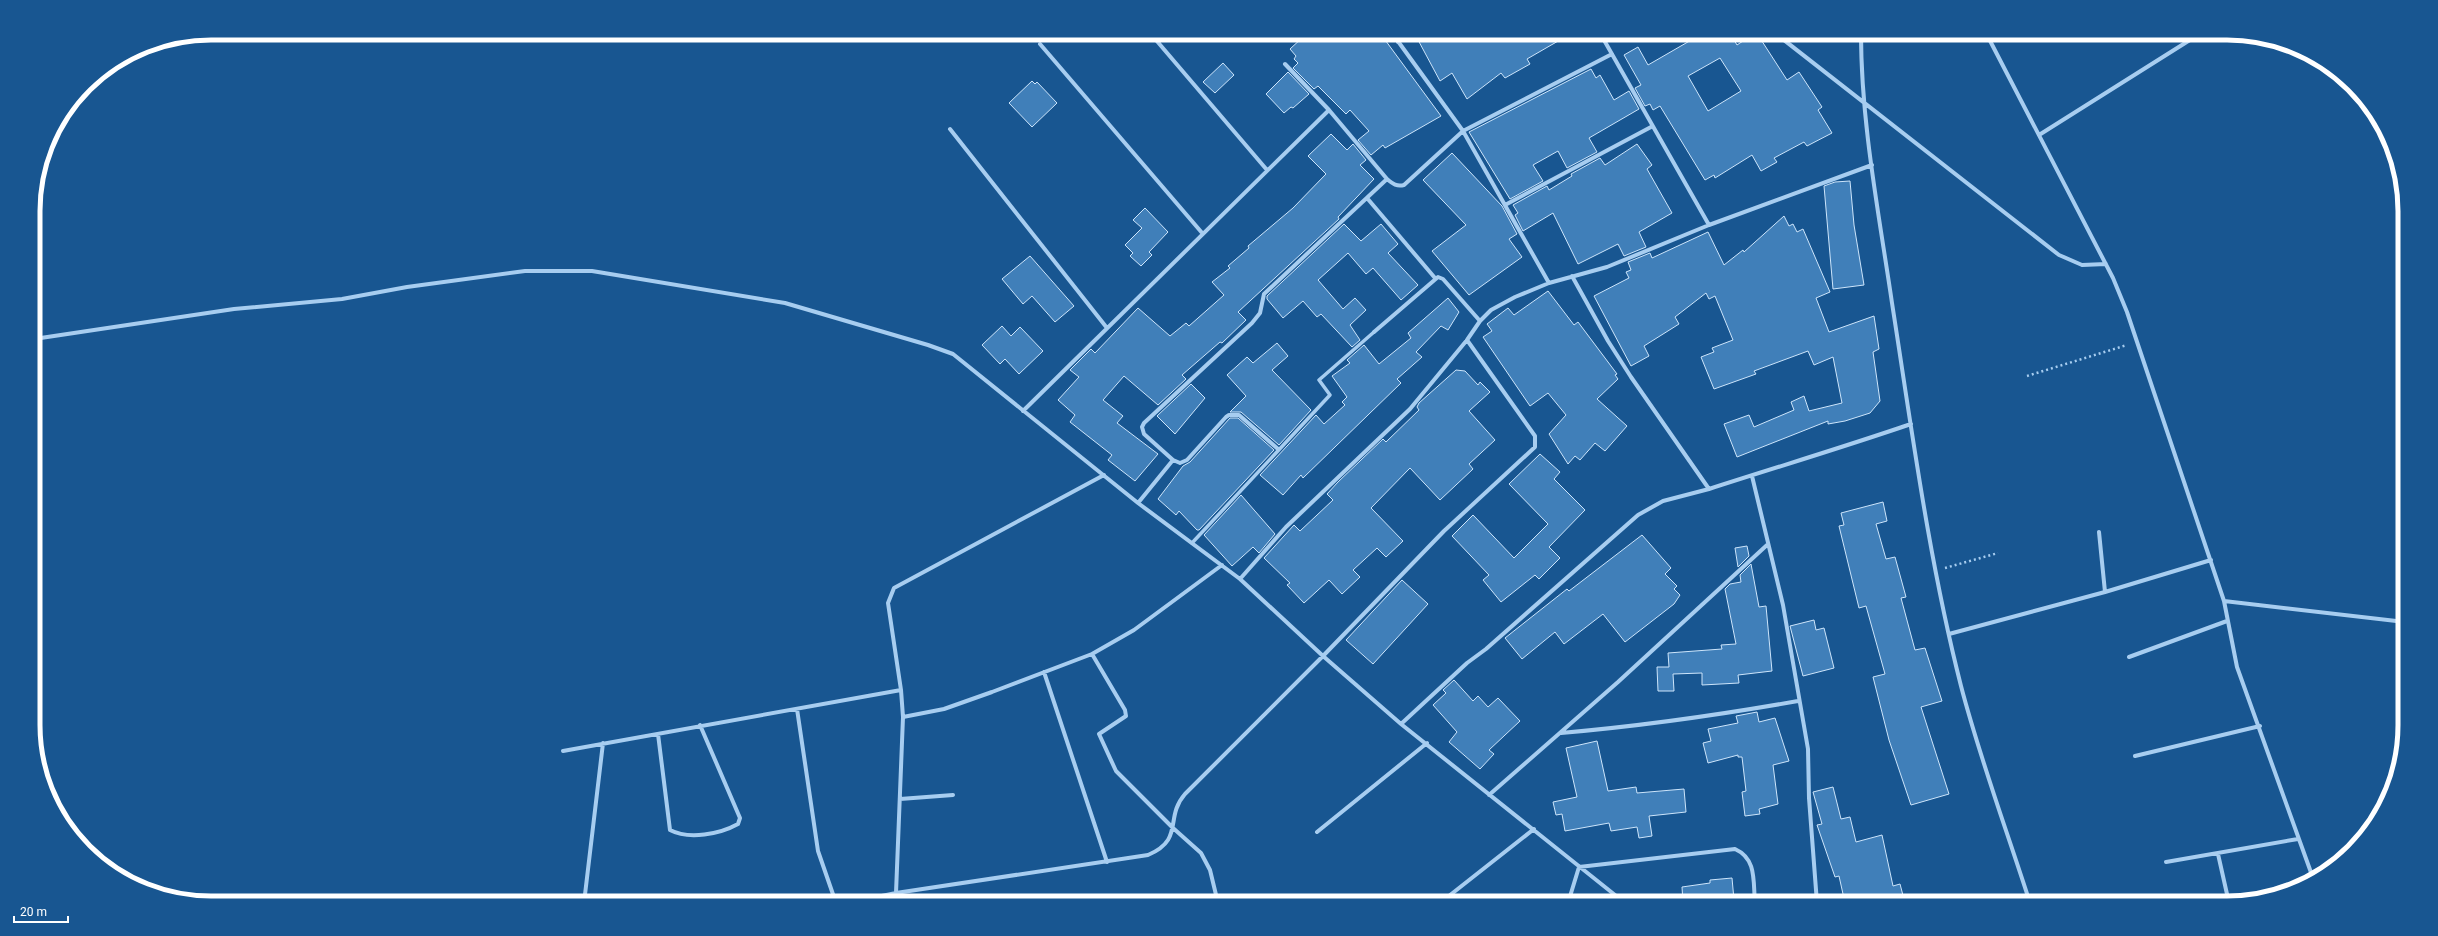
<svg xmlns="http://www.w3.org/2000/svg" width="2438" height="936" font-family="Roboto,sans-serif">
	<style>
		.building { fill: #407fb9; stroke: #cde5fb; fill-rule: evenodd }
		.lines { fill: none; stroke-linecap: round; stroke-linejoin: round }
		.path { stroke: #a7cdf0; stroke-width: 2.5; stroke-dasharray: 2 3; stroke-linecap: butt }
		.pedestrian { stroke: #a7cdf0; stroke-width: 3.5 }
		.minor { stroke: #a7cdf0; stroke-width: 4 }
		.rim { fill: none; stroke: #fff; stroke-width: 5 }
	</style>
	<rect width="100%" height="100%" fill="#185691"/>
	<path class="building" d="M 1304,33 L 1380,33 L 1441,116 L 1385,148 L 1383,145 L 1371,155 L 1358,140 L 1369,131 L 1350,110 L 1346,114 L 1318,86 L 1314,89 L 1293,68 L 1298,63 L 1294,59 L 1296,56 L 1290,49 L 1303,37 Z
		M 1426,33 L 1572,33 L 1527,59 L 1530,64 L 1505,78 L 1501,73 L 1467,99 L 1452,73 L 1440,81 L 1417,38 Z
		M 1689,33 L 1730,33 L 1737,45 L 1749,37 L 1751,40 L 1758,35 L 1787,80 L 1799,72 L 1822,107 L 1818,110 L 1832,133 L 1807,146 L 1804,142 L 1774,158 L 1777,162 L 1761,171 L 1752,155 L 1715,178 L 1714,175 L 1705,180 L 1660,106 L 1653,110 L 1650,104 L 1645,106 L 1635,88 L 1641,85 L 1624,55 L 1638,47 L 1648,65 L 1693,39 ZM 1720,58 L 1741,91 L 1708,111 L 1688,76 Z
		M 1223,63 L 1234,75 L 1215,93 L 1203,82 Z
		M 1591,69 L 1596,78 L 1600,75 L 1614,100 L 1629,91 L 1639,109 L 1589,138 L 1597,152 L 1567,168 L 1558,151 L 1533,165 L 1543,181 L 1510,199 L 1469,132 Z
		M 1288,72 L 1309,94 L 1293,108 L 1291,107 L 1284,113 L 1266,94 Z
		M 1032,81 L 1035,84 L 1037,82 L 1057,103 L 1032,127 L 1009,103 Z
		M 1331,134 L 1347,150 L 1353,144 L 1366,160 L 1360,165 L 1374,179 L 1338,217 L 1339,219 L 1238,312 L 1246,320 L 1222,343 L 1220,342 L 1182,375 L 1186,379 L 1158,405 L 1124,376 L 1103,400 L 1123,416 L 1117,423 L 1158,454 L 1135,481 L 1108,460 L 1112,455 L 1070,422 L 1075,415 L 1058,400 L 1079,377 L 1070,370 L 1091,349 L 1095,353 L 1138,308 L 1170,336 L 1186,323 L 1189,326 L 1224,295 L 1212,282 L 1230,268 L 1228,266 L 1249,248 L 1248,246 L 1293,208 L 1326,174 L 1308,156 Z
		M 1637,144 L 1652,165 L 1647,169 L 1672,213 L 1639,232 L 1646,247 L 1624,256 L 1618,244 L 1578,264 L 1553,213 L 1523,231 L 1515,215 L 1518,213 L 1513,205 L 1547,186 L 1549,190 L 1572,176 L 1571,174 L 1600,158 L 1605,165 Z
		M 1452,153 L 1502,206 L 1517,234 L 1509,239 L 1522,257 L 1469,295 L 1432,251 L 1466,225 L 1423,180 Z
		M 1850,181 L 1854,225 L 1864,285 L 1833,289 L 1824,186 L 1835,182 Z
		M 1145,208 L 1168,232 L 1149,252 L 1152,255 L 1141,266 L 1130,256 L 1133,253 L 1125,245 L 1142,228 L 1133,220 Z
		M 1784,216 L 1789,226 L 1793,224 L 1797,232 L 1803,229 L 1830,292 L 1816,298 L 1829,332 L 1874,316 L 1879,349 L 1873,352 L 1880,401 L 1870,413 L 1845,421 L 1828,424 L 1828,421 L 1737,457 L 1724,424 L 1749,415 L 1754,427 L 1794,410 L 1791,402 L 1804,396 L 1809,411 L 1842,403 L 1833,357 L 1814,365 L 1808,351 L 1754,371 L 1756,374 L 1714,389 L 1701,357 L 1714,352 L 1712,348 L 1733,340 L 1715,296 L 1709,299 L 1706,293 L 1675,317 L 1679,324 L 1644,346 L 1649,356 L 1631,366 L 1594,296 L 1629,278 L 1626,272 L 1631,270 L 1628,262 L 1650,253 L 1652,258 L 1708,232 L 1724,265 L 1743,250 L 1744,252 Z
		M 1344,224 L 1361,241 L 1381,224 L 1398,244 L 1388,253 L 1418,285 L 1401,300 L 1373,268 L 1366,274 L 1348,253 L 1318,280 L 1343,309 L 1355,298 L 1366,310 L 1350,325 L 1360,340 L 1352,347 L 1321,314 L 1317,317 L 1303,301 L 1283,318 L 1267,299 L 1267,296 Z
		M 1030,256 L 1074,306 L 1055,322 L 1032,296 L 1023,304 L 1002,279 Z
		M 1548,291 L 1574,325 L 1578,322 L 1617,374 L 1615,375 L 1618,379 L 1597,399 L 1627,426 L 1605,451 L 1595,443 L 1580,460 L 1575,456 L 1568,464 L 1549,434 L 1566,415 L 1548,393 L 1530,406 L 1483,337 L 1492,331 L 1487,324 L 1508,308 L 1514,315 Z
		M 1448,298 L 1459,312 L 1448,330 L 1441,326 L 1416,352 L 1422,357 L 1397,379 L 1401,383 L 1303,478 L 1301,475 L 1283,495 L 1260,475 L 1316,415 L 1324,424 L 1345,405 L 1342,402 L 1347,397 L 1332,376 L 1350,363 L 1347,360 L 1364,345 L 1379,364 L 1411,338 L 1408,333 Z
		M 1002,326 L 1011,336 L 1020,327 L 1043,351 L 1019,374 L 1005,359 L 1000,364 L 982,345 Z
		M 1277,343 L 1288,356 L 1272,370 L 1311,410 L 1279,445 L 1241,412 L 1230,412 L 1246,396 L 1227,375 L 1247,357 L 1253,363 Z
		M 1456,370 L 1465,371 L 1478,385 L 1480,382 L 1490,392 L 1469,411 L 1495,440 L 1469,464 L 1473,469 L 1440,500 L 1410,468 L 1371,508 L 1403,541 L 1386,557 L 1377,548 L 1353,570 L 1360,577 L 1342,594 L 1329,580 L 1304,603 L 1287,585 L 1290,583 L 1264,558 L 1294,525 L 1300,531 L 1333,500 L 1327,494 L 1338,482 L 1383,439 L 1386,442 L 1419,410 L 1417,407 L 1419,403 Z
		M 1191,384 L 1205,398 L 1175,434 L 1157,416 Z
		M 1230,418 L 1238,418 L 1274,450 L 1199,530 L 1197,530 L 1179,511 L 1176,515 L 1158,499 L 1183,466 L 1190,462 Z
		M 1540,454 L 1560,472 L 1554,479 L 1585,510 L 1549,547 L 1560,558 L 1539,579 L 1535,575 L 1501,602 L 1483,580 L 1489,575 L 1452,536 L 1473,515 L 1514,558 L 1548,524 L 1509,484 Z
		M 1241,495 L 1275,534 L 1259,553 L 1253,547 L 1232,566 L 1204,535 Z
		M 1883,502 L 1887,521 L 1876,524 L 1886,559 L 1895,557 L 1906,597 L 1901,598 L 1915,650 L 1925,648 L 1942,701 L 1921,707 L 1949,794 L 1911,805 L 1889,740 L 1873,677 L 1885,674 L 1866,606 L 1859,608 L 1839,526 L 1844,525 L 1841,513 Z
		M 1642,535 L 1671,568 L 1665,574 L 1677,586 L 1674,589 L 1680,595 L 1674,604 L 1625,642 L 1603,614 L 1564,644 L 1555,632 L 1522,659 L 1505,638 L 1567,589 L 1569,591 Z
		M 1747,546 L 1749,556 L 1738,567 L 1735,548 Z
		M 1751,564 L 1759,607 L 1766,606 L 1772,671 L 1738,675 L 1739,683 L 1702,685 L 1702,673 L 1673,674 L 1674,691 L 1658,691 L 1657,667 L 1669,667 L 1668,653 L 1722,649 L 1721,645 L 1736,644 L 1725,589 L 1730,584 L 1741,582 L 1740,575 Z
		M 1402,580 L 1428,604 L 1373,664 L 1346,640 Z
		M 1814,620 L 1816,630 L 1824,628 L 1834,668 L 1803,676 L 1790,626 Z
		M 1454,680 L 1473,701 L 1478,696 L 1488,707 L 1498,698 L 1520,721 L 1489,750 L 1494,754 L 1480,769 L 1449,742 L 1457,732 L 1433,705 L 1446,693 L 1443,690 Z
		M 1757,712 L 1759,722 L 1775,718 L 1789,761 L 1773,765 L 1778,804 L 1759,809 L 1760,814 L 1745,816 L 1742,792 L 1746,791 L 1742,757 L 1738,757 L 1738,755 L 1708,763 L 1703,743 L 1711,741 L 1708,729 L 1738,723 L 1736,716 Z
		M 1597,741 L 1608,791 L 1636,787 L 1637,793 L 1684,789 L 1686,812 L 1649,816 L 1652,836 L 1639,838 L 1637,827 L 1611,831 L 1609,823 L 1565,831 L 1562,814 L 1556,815 L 1553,802 L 1577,797 L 1566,748 Z
		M 1833,787 L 1841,819 L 1850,817 L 1856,842 L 1882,835 L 1893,886 L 1900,884 L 1905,903 L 1845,903 L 1839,876 L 1835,877 L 1817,825 L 1822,824 L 1813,792 Z
		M 1732,878 L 1734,900 L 1730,900 L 1730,903 L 1683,903 L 1682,887 L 1710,883 L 1710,880 Z"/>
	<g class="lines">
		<path class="path" d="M 2027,376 L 2127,345
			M 1945,568 L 1998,553"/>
		<path class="pedestrian" d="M 1192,543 L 1330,395 L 1319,380 L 1374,332"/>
		<path class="minor" d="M 1150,33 L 1267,170
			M 1392,33 L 1463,131 L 1549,283
			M 1600,33 L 1709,225
			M 1775,33 L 2059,255 L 2082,265 L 2106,264
			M 1861,33 C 1861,123 1879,214 1892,303 C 1912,431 1929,561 1961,686 C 1980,759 2007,831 2030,903
			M 1986,33 L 2113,278 L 2127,312 L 2224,601 L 2237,667 L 2313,878
			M 1158,42 L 1170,33
			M 1398,42 L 1411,33
			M 1040,44 L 1203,234
			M 1285,64 L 1329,110 L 1387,179 C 1393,184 1397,187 1404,185 L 1463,131 L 1612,54
			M 950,129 L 1107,328
			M 2039,135 L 2201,33
			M 1367,198 L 1435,278
			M 1505,205 L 1651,127
			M 1572,276 L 1608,341 L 1631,377 L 1709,489 C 1777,467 1844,447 1911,424
			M 1374,332 L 1438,277 L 1443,279 L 1480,321
			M 34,339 L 234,309 L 342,299 L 407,287 L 525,271 L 592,271 L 785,303 L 928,345 L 953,354 L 1138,503 L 1240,579 L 1323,656 L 1401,724 L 1625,903
			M 1023,411 L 1329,110
			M 1173,460 L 1180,463 L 1187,460 L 1226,417 L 1229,415 L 1239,415 L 1278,449
			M 1752,476 L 1783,605 L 1808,749 L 1809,798 L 1817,903
			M 1138,503 L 1173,460 L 1144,434 L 1142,427 L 1144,423 L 1252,323 L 1260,313 L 1264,294 L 1387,179
			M 2099,532 L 2105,592
			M 1240,579 L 1286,527 L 1410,409 L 1467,340 L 1480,321 L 1491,310 L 1515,297 L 1549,283 L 1607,267 L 1709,225 L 1872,165
			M 2224,601 L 2405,622
			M 1949,634 L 2105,592 L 2211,560
			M 1092,654 L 1125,710 L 1126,716 L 1099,734 L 1116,771 L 1173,828 L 1201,853 L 1210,870 L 1218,903
			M 2129,657 L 2227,621
			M 1044,672 L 1107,862
			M 797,709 L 818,851 L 836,903
			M 903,717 L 944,709 L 992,692 L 1092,654 L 1134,630 L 1222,565
			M 1401,724 L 1467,663 L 1486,649 L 1638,515 L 1663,501 L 1709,489
			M 1561,733 C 1641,726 1719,715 1798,701
			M 658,734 L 670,830 C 689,840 720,834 738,824 L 740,818 L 700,725
			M 563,751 L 901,690 L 888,603 L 894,588 L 1104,475
			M 2135,756 L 2260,726
			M 1489,795 L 1618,682 L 1767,545
			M 900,799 L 953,795
			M 1317,832 L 1427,743
			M 2218,854 L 2229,903
			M 2166,862 L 2298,839
			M 896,893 L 903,717 L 901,690
			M 584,903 L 603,743
			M 848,903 L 896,893 L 1148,855 C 1185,839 1164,818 1185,794 L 1323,656 L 1444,531 L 1535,447 L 1535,436 L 1467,340
			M 1440,903 L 1534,829
			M 1568,903 L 1579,867 L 1735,849 C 1757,859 1753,881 1755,903"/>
	</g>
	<path d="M0 0H2438V936H0ZM211 40H2227A171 171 0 0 1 2398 211V725A171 171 0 0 1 2227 896H211A171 171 0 0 1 40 725V211A171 171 0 0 1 211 40Z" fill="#185691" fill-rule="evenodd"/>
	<path class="rim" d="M211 40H2227A171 171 0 0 1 2398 211V725A171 171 0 0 1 2227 896H211A171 171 0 0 1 40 725V211A171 171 0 0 1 211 40Z"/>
	<path d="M14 916v6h54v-6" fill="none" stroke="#ffffff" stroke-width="2"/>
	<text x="20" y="916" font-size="12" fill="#ffffff" stroke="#185691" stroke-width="3" paint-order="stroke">20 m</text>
</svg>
